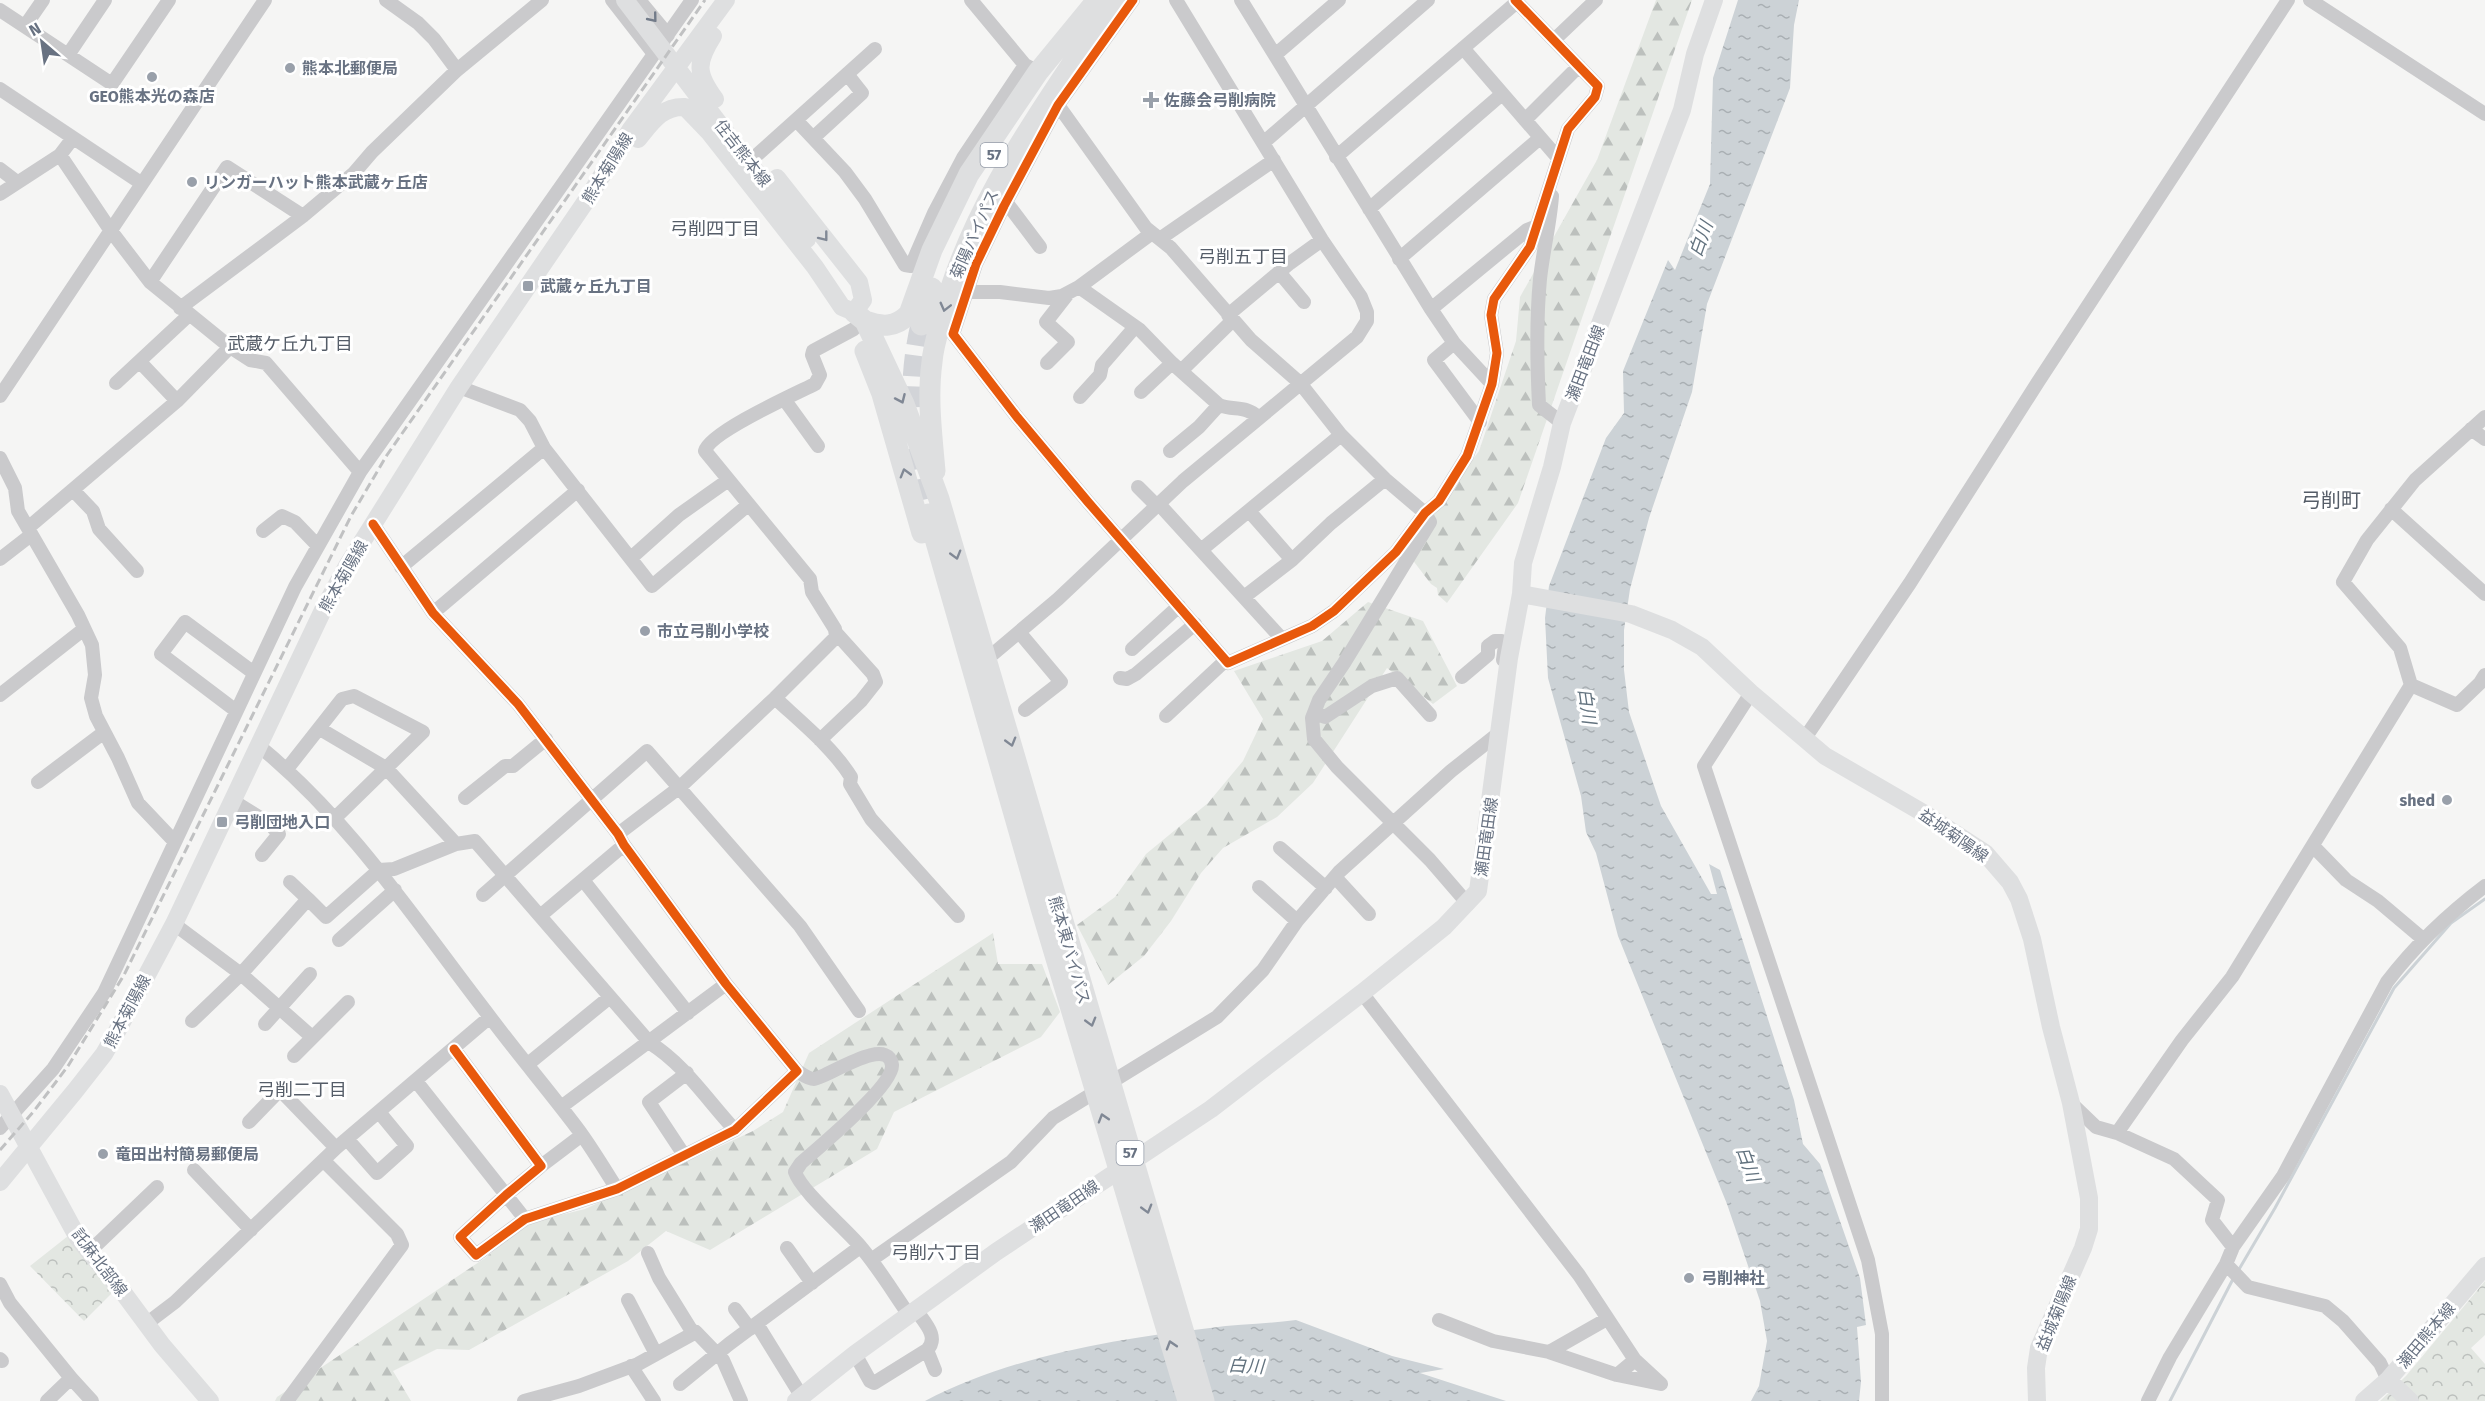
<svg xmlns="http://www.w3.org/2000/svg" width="2485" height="1401" font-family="'Fira Sans','Noto Sans JP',sans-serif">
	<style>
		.forest { fill: url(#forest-firs) }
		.park { fill: url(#park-crowns) }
		.water { fill: url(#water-ripples) }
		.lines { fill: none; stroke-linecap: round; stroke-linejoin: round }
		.stream { stroke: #ccd2d6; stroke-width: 3 }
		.highway-tunnel { stroke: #d2d4d8; stroke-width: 21; stroke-dasharray: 21 10; stroke-linecap: butt }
		.minor { stroke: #cacacc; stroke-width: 14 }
		.major { stroke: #dedfe0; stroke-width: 18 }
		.highway { stroke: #dedfe0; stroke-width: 21 }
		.rail { stroke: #c0c1c2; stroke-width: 3; stroke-dasharray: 9 4.5; stroke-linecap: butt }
		.cycleway-casing { stroke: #fff; stroke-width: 13 }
		.cycleway { stroke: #e8590c; stroke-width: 9 }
		.oneway { stroke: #727b89 }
		.oneway2 { stroke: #808895 }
		.poi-dot { fill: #99a0aa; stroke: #fff; stroke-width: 2 }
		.labels { text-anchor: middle; stroke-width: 6; stroke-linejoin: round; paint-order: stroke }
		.shield { fill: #fff; stroke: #959ca8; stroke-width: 1.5 }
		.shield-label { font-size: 15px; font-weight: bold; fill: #687282 }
		.poi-label { font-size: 16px; font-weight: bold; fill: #687282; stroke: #fff; text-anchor: start }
		.street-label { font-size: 16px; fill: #687282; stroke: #fff }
		.neighbourhood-label { font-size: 18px; fill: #555d68; stroke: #fff }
		.water-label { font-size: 18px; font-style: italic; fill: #63737f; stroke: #fff }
		.quarter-label { font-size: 20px; fill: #555d68; stroke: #fff }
	</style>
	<defs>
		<pattern id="forest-firs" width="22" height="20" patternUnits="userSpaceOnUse" patternTransform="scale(1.5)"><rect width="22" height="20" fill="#e3e7e2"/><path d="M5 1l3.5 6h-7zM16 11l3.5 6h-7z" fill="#bcc0bd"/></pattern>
		<pattern id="park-crowns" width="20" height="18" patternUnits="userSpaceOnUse" patternTransform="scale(1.5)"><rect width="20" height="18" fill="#e3e7e2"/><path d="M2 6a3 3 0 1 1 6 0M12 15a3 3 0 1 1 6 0" fill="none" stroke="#bcc0bd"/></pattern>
		<pattern id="water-ripples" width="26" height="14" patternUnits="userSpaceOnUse" patternTransform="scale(1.5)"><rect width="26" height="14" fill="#ccd2d6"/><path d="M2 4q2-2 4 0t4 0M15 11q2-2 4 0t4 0" fill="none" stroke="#a9afb3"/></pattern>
	</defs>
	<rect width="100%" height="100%" fill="#f5f5f4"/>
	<path class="forest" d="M 1656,0 L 1692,0 L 1518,503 L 1447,603 L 1438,595 L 1437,588 L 1431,584 L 1405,550 L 1479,451 L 1516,341 L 1520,297 L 1597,160 Z
		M 1368,602 L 1423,621 L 1457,686 L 1433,704 L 1387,668 L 1313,783 L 1277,817 L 1223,848 L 1201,873 L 1171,921 L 1144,956 L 1108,985 L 1077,925 L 1115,897 L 1146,854 L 1208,803 L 1243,761 L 1263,719 L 1234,671 L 1322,641 Z
		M 993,933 L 998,964 L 1042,964 L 1060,1012 L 1041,1037 L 894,1112 L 877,1149 L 710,1250 L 666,1231 L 628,1261 L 469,1350 L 437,1349 L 393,1371 L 411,1401 L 275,1401 L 277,1397 L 485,1258 L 528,1223 L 585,1209 L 753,1131 L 783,1112 L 809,1053 Z"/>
	<path class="park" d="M 68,1236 L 115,1290 L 84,1321 L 30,1266 Z
		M 2485,1281 L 2485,1335 L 2471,1348 L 2485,1364 L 2485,1401 L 2380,1401 L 2406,1376 Z"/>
	<path class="water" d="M 1738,0 L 1799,0 L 1794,25 L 1790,88 L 1707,304 L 1692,392 L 1649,518 L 1630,589 L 1624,630 L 1624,670 L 1629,712 L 1661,806 L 1711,894 L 1717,894 L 1709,864 L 1720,870 L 1794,1100 L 1803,1144 L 1820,1164 L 1860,1278 L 1866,1325 L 1857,1327 L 1861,1382 L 1859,1401 L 1751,1401 L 1759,1386 L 1767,1341 L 1760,1301 L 1727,1204 L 1618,936 L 1596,853 L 1586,832 L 1581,796 L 1548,678 L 1545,618 L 1549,586 L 1606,438 L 1624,413 L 1623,371 L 1668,260 L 1675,270 L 1710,184 L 1713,78 Z
		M 1296,1320 L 1392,1356 L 1444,1369 L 1420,1373 L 1506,1401 L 925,1401 C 1011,1356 1114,1339 1210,1328 C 1239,1324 1267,1324 1296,1320 Z"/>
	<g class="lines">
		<path class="stream" d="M 2238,1271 L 2275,1208 L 2394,988 L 2451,923 L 2485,899
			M 2170,1401 L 2233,1279"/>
		<path class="highway-tunnel" d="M 921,325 C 906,387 913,452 928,514"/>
		<path class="minor" d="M 386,0 L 418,23 L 434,39 L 457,70
			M 612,0 L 654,54
			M 639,0 L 668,35
			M 971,0 L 1025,65 L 1031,68
			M 1133,0 L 1058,105 L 1004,206 L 976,264 L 953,334 L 1017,417 L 1088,502 L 1228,663 L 1312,626 L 1334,611 L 1396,552 L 1425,513 L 1439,501 L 1467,456 L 1492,384 L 1497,353 L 1491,315 L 1494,299 L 1530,247 L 1568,129 L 1595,97 L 1598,86 L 1515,0
			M 1241,0 L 1431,309 L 1454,343 L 1492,384
			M 2310,0 L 2485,114
			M 0,10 L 112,84 L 169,0
			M 25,26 L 43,0
			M 1554,40 L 1596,0
			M 1463,48 L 1558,158
			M 68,55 L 105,0
			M 1275,55 L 1339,0
			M 0,89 L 141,183
			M 1058,105 L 1146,228 L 1171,248 L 1251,340 L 1300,383 L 1341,435 L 1385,479 L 1425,513 L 1430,522 L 1344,663 L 1319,700 L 1312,718 L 1314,739 L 1337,767 L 1430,860 L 1468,904
			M 796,120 L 845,172 L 865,199 L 905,265 L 911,266 L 934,213 L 963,158 L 1025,65
			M 1525,120 L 1579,66
			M 813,138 L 862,93 L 847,74
			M 1263,143 L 1428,0
			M 758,154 L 875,49
			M 60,155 L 111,231 L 150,282 L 230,347 L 250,360 L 266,363 L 360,472
			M 1336,157 L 1517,2
			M 0,169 L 17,182
			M 0,194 L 60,155 L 73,138
			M 1552,196 C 1550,224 1543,251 1540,279 C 1536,320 1537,364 1539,405 L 1562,423
			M 1006,202 L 1040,247
			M 1369,209 L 1502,94
			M 1161,238 L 1274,160
			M 1399,259 L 1540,138
			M 1279,272 L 1304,302
			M 150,282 L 227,167 L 303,216
			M 1079,287 L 1140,330 L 1172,363 L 1219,405 C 1234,411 1245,405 1258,417
			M 966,292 L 1000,292 L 1049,298 L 1062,296 L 1079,287 L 1152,233
			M 180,308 L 303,216 L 354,173 L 372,152 L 457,70 L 542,0
			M 1431,309 L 1527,230 L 1537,226
			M 1228,315 L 1290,263 L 1322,240
			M 1454,343 L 1434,360 L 1480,422
			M 140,362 L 177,401
			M 1047,363 L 1068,342 L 1046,322 L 1067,295
			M 1181,371 L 1233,320
			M 116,383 L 189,315
			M 459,387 L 520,410 L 530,421 L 544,448 L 652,586 L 748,505
			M 1141,392 L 1172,363
			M 0,396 L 265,0
			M 1080,397 L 1100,375 L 1102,365 L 1135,327
			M 784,399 L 818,446
			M 2471,429 L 2485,439
			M 1170,451 L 1199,427 L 1219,405
			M 0,458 L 15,488 L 18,511 L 78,615 L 92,645 L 95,675 L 91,698 L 96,716 L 118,758 L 138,803 L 174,841
			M 1138,487 L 1156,505
			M 73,490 L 93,511 L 99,529 L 137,571
			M 1158,503 L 1282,639
			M 2391,509 L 2485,594
			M 1249,511 L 1292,560
			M 373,524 L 433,613 L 518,704 L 618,834 L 624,845 L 726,984 L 797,1071 L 735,1130 L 617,1189 L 525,1219 L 476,1255 L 460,1237 L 506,1195 L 541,1166 L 454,1049
			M 29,527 L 177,401 L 230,347
			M 263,531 L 282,516 L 295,522 L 317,545
			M 1201,550 L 1341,435
			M 631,558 L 679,515 L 727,481
			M 0,559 L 31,535
			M 401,567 L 544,448
			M 1244,597 L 1292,560 L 1331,523 L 1385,479
			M 433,613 L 578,490
			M 1019,632 L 1061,682 L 1025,710
			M 1132,649 L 1179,606
			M 987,659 L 1058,599 L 1183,481 L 1357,337 L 1367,321 L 1367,312 L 1361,297 L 1322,240 L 1176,0
			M 1462,677 L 1488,655 L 1488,646 L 1495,641 L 1502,641 L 1505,645 L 1503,660
			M 1120,678 L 1127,679 L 1136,674 L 1195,624
			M 2411,685 L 2457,705 L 2480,683 L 2485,675
			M 1751,693 L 1704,766 L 1868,1260 L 1882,1334 L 1882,1401
			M 0,695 L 84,629
			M 775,698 C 802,723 832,747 851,777 L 850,784 L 871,819 L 958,916
			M 235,710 L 161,654 L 185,622 L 254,673
			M 1314,713 L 1325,717 L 1372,686 L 1397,678 L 1430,715
			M 1166,716 L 1226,660
			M 320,729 L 386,768 L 456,844
			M 1805,738 L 1910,583 L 2038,382 L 2288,0
			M 820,740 L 861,701 L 876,682 L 873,674 L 837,634
			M 259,746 C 352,822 417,923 490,1017 C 519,1056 551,1093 580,1132 C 593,1150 605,1170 617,1189
			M 287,769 L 342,699 L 354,696 L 423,732 L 335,818
			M 38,782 L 103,733
			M 465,798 L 505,766 L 513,766 L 546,739
			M 233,801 L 270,824 L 279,834 L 262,855
			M 618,834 L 680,787 L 775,698 L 836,637 L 835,629 L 812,592 L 810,579 L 705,451 C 710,432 795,394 815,384 L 820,375 L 812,355 L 813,351 L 854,329
			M 2313,846 L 2346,880 L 2378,901 L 2423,939
			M 1280,848 L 1326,888
			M 1335,877 L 1369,914
			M 583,880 L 688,1013
			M 290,882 L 308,899
			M 1259,887 L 1297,921
			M 483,895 L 647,751 L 800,926 L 859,1011
			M 540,916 L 624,845
			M 174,924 L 241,974 L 308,899 L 326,917 L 379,870 L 394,869 L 456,844 L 475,841 L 650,1043 C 685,1065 707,1100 735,1130
			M 339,940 L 395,890
			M 1362,993 L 1579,1275 L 1635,1360
			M 192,1021 L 241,974 L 312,1037
			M 265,1024 L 310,974
			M 294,1056 L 348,1002
			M 528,1064 L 610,997
			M 797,1071 C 802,1074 808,1079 814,1079 C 825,1079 888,1034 892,1065 C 894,1085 817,1149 801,1163 L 795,1172 C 801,1191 845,1228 860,1246 C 878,1267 893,1292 909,1315
			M 416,1081 L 525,1219
			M 2071,1103 L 2096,1127 L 2117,1133 L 2174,1159 L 2218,1200 L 2212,1220 L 2233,1247
			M 561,1107 L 726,984
			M 249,1122 L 280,1090 L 336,1148
			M 0,1128 L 53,1069 L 104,993 L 295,587 L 360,472 L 692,0
			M 2117,1133 L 2182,1040 L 2232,977 L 2411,685 L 2400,648 L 2343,582 L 2367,540 L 2415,480 L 2485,417
			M 347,1139 L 377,1173 L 407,1146 L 379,1112
			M 684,1155 L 649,1102 L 687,1073
			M 541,1166 L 582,1135
			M 194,1170 L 251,1230
			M 787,1248 L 812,1283
			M 90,1251 L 157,1187
			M 648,1253 L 659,1278 L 693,1333
			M 871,1260 L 1011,1162 L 1053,1118 L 1217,1017 L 1263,970 L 1297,921 L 1339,872 L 1451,771 L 1499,733
			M 2226,1264 L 2248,1287 L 2325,1306 L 2343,1321 L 2380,1363 L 2388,1380
			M 0,1284 L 10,1303 L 71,1378 L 47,1401
			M 628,1300 L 656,1354
			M 735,1309 L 750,1329
			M 1439,1320 L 1493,1341 L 1549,1352 L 1617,1375 L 1661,1384 L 1635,1360 L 1617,1375
			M 146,1324 L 175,1302 L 336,1148 L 490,1017
			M 757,1324 L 802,1397
			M 927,1350 L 935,1370
			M 1549,1352 L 1607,1319
			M 855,1354 L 870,1381 L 874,1383 L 927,1350 C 940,1337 924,1322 916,1310
			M 0,1359 L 2,1361
			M 631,1366 L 654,1401
			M 71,1378 L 92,1401
			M 680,1384 L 729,1344 L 860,1247
			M 287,1401 L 402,1245 L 397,1234 L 324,1161
			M 524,1401 L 579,1386 L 638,1364 L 696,1332 L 723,1360 L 741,1401
			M 2148,1401 L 2170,1357 L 2226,1264 L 2233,1247 L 2283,1176 L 2387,982 C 2416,944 2448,914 2485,886"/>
		<path class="major" d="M 625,0 L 807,239
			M 713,36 C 696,63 696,73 715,99
			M 638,139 C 652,122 662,106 685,107 L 709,132 L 815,267 L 842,307 L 854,312
			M 777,178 L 859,282 L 863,300 L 854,312
			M 1521,594 L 1631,614 L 1672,630 L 1702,647 L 1751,693 L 1825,756 L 1925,814 L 1985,853 L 2010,882 L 2019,899 L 2032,939 L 2051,1027 L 2071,1103 L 2089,1198 L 2089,1229 L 2083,1248 L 2039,1348 L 2036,1368 L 2037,1401
			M 0,1094 L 78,1238 L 122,1291 L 162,1345 L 210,1401
			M 0,1182 L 75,1091 L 104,1054 L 115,1035 L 174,924 L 323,610 L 347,566 L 459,387 L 586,201 L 631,129 L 726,0
			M 2388,1380 L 2410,1401
			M 796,1401 L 855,1354 L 996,1252 L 1211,1109 L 1362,993 L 1444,927 L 1478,891 L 1509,658 L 1521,594 L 1523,563 L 1552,467 L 1562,423 L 1682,110 L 1695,54 L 1714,0
			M 2364,1401 L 2388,1380 L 2485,1266"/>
		<path class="highway" d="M 854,312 L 865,321 L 904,404 L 939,499 L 1204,1401
			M 865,321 C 882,327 895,328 909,314 L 932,250 L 969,174 L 1038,72 L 1097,0
			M 921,325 L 932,288
			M 865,351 L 882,394 L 922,533
			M 935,471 C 932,436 927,398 932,362 C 933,347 938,332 942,318 C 972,200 1049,101 1114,0
			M 928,514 L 1041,908 L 1188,1401"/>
		<path class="rail" d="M 0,1150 L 34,1111 L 68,1066 L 124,975 L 351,516 L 387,455 L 705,0"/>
		<g class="cycleway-casing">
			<path id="cycleway" d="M 1133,0 L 1058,105 L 1004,206 L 976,264 L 953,334 L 1017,417 L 1088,502 L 1228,663 L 1312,626 L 1334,611 L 1396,552 L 1425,513 L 1439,501 L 1467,456 L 1492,384 L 1497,353 L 1491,315 L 1494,299 L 1530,247 L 1568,129 L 1595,97 L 1598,86 L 1515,0
				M 373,524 L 433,613 L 518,704 L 618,834 L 624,845 L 726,984 L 797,1071 L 735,1130 L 617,1189 L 525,1219 L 476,1255 L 460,1237 L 506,1195 L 541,1166 L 454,1049"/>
		</g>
		<use href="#cycleway" class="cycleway"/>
	</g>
	<defs><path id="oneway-chevron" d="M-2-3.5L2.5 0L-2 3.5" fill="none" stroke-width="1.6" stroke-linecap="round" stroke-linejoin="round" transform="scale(1.5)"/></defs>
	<use class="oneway" href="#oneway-chevron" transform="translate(653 18) rotate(51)"/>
	<g class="oneway2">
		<use href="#oneway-chevron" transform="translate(824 237) rotate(52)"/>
		<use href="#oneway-chevron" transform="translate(945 307) rotate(104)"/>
		<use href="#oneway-chevron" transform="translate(901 399) rotate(66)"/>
		<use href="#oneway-chevron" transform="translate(905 473) rotate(-106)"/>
		<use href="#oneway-chevron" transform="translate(956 555) rotate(74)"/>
		<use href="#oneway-chevron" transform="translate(1011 742) rotate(74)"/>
		<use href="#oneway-chevron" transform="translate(1091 1022) rotate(74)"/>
		<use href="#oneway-chevron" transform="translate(1103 1118) rotate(-107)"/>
		<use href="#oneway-chevron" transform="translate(1147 1209) rotate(74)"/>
		<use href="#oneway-chevron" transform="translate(1171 1345) rotate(-107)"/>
	</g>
	<g class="poi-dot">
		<circle cx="290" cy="68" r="6"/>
		<circle cx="152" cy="77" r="6"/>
		<path d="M1148 91h6v6h6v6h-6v6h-6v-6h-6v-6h6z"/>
		<circle cx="192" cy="182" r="6"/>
		<rect x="522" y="280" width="12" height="12" rx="3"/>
		<circle cx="645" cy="631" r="6"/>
		<circle cx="2447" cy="800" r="6"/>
		<rect x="216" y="816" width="12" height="12" rx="3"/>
		<circle cx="103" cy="1154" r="6"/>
		<circle cx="1689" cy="1278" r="6"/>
	</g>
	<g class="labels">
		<g class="shield">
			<rect x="980.5" y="143" width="27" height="24" rx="4.5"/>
			<rect x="1116.5" y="1141" width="27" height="24" rx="4.5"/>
		</g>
		<g class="shield-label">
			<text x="994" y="160">57</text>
			<text x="1130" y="1158">57</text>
		</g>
		<g class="poi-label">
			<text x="302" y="74">熊本北郵便局</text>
			<text x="152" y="102" text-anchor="middle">GEO熊本光の森店</text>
			<text x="1164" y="106">佐藤会弓削病院</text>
			<text x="204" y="188">リンガーハット熊本武蔵ヶ丘店</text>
			<text x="540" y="292">武蔵ヶ丘九丁目</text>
			<text x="657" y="637">市立弓削小学校</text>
			<text x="2435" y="806" text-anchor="end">shed</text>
			<text x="234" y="828">弓削団地入口</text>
			<text x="115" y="1160">竜田出村簡易郵便局</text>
			<text x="1701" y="1284">弓削神社</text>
		</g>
		<g class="street-label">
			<text transform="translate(743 153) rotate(52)" y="6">住吉熊本線</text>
			<text transform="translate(607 168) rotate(-58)" y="6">熊本菊陽線</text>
			<text transform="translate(974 234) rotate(-66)" y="6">菊陽バイパス</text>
			<text transform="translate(1585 363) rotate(-69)" y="6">瀬田竜田線</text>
			<text transform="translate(343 576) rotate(-60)" y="6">熊本菊陽線</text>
			<text transform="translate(1954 835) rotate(35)" y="6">益城菊陽線</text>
			<text transform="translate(1486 837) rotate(-82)" y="6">瀬田竜田線</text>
			<text transform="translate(1070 950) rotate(74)" y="6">熊本東バイパス</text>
			<text transform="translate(127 1011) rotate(-62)" y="6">熊本菊陽線</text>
			<text transform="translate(1064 1206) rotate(-34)" y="6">瀬田竜田線</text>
			<text transform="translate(100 1262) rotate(53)" y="6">託麻北部線</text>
			<text transform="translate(2056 1313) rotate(-68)" y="6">益城菊陽線</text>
			<text transform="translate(2426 1335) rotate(-50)" y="6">瀬田熊本線</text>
		</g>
		<g class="neighbourhood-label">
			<text x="715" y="235">弓削四丁目</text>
			<text x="1243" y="263">弓削五丁目</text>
			<text x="290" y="350">武蔵ケ丘九丁目</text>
			<text x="302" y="1096">弓削二丁目</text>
			<text x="936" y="1259">弓削六丁目</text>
		</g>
		<g class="water-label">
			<text transform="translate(1701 239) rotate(-70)" y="6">白川</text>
			<text transform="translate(1587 706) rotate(82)" y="6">白川</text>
			<text transform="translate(1748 1164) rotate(70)" y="6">白川</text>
			<text transform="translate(1246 1366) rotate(3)" y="6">白川</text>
		</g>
		<g class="quarter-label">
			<text x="2331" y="507">弓削町</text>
		</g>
	</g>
	<g transform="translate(42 42) rotate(331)" stroke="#ffffff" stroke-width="4.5" paint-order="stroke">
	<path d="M0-4.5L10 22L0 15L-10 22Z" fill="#687282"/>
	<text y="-9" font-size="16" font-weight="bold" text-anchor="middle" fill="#687282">N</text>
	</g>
</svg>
